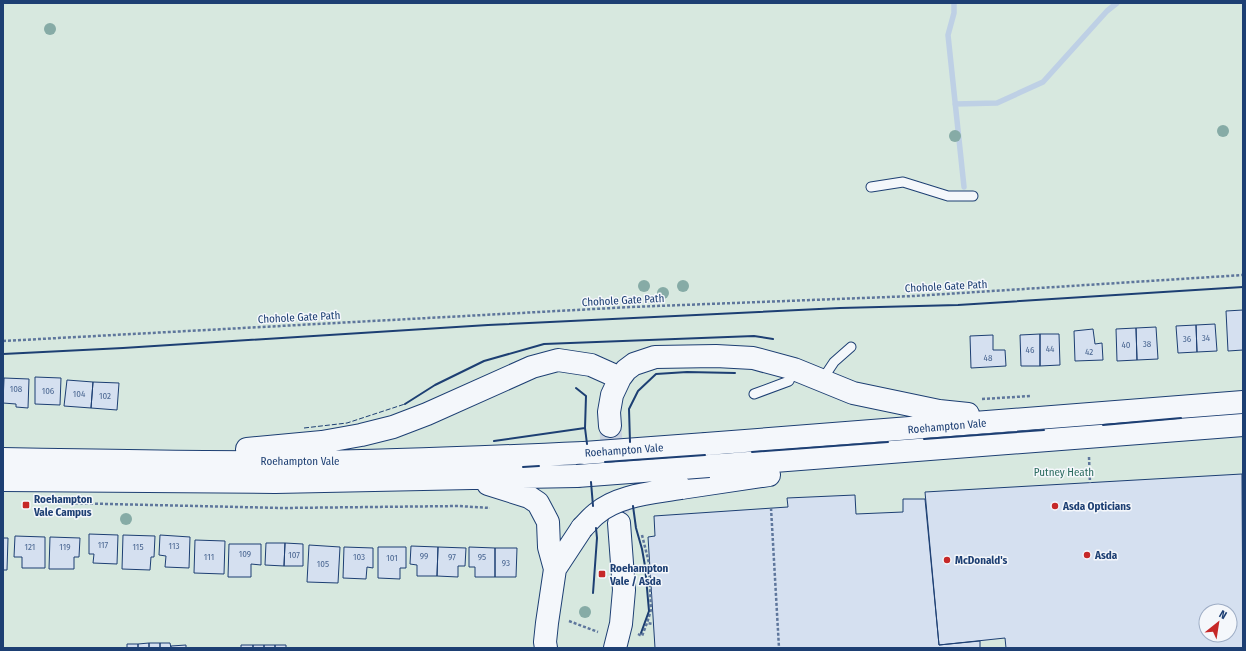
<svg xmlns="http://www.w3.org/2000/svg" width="1246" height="651" font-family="'Fira Sans Condensed',sans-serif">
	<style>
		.green { fill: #d7e8df; stroke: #687fa3; fill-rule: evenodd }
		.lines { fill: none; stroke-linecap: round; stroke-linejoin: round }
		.stream { stroke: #bed0e5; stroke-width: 5.5 }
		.building { fill: #d5e0f0; stroke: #1d3f73; fill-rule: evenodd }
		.trunk-tunnel { stroke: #c9d2e0; stroke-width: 22; stroke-dasharray: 22 11; stroke-linecap: butt }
		.service-casing { stroke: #1d3f73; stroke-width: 11 }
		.trunk-casing { stroke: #1d3f73; stroke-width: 24 }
		.path { stroke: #5e769c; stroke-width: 2.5; stroke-dasharray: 3 2; stroke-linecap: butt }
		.service { stroke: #f4f7fb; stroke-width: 9 }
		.trunk { stroke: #f4f7fb; stroke-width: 22 }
		.trunk-bridge-casing { stroke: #1d3f73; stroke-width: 24; stroke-linecap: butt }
		.trunk-bridge { stroke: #f4f7fb; stroke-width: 22 }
		.fence { stroke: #1d3f73; stroke-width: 1; stroke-dasharray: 5 2; stroke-linecap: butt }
		.wall { stroke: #1d3f73; stroke-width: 2 }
		.tree { fill: #86aba6 }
		.poi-dot { fill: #c62828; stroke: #f4f7fb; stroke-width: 1.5 }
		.labels { text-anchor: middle; stroke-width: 3; stroke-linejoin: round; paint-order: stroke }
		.number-label { font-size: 9px; fill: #4b6792 }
		.street-label { font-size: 11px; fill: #1d3f73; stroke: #f4f7fb }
		.park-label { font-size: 11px; fill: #2c6c60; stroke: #f4f7fb }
		.poi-label { font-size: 11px; font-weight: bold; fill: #1d3f73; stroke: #f4f7fb; text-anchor: start }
	</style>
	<rect width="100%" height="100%" fill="#f4f7fb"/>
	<path class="green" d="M 3,3 L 1243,3 L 1243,648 L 3,648 ZM 1206,611 L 1230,611 L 1230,635 L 1206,635 Z"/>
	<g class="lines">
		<path class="stream" d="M 954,3 L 954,13 L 948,35 L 964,187
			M 955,104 L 997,103 L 1043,82 L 1107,11 L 1117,3"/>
	</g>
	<path class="building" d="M 1243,310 L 1243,350 L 1228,351 L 1226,311 Z
		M 1215,324 L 1217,351 L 1197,352 L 1196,325 Z
		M 1196,325 L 1197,352 L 1178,353 L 1176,326 Z
		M 1156,327 L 1158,359 L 1137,360 L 1136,328 Z
		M 1136,328 L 1137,360 L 1117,361 L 1116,329 Z
		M 1093,329 L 1095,344 L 1102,343 L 1103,360 L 1075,361 L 1074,331 Z
		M 1040,334 L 1059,334 L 1060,365 L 1040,366 Z
		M 1040,334 L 1040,366 L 1021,366 L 1020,335 Z
		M 993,335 L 993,350 L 1005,350 L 1006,366 L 971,368 L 970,336 Z
		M 35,377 L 61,378 L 60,405 L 35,404 Z
		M 4,378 L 29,379 L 28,408 L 16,407 L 16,404 L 3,403 Z
		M 67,380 L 93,382 L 91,408 L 64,406 Z
		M 93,382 L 119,383 L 117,410 L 91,408 Z
		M 1242,474 L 1243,648 L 1006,648 L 1005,638 L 939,645 L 925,492 ZM 1206,611 L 1230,611 L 1230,635 L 1206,635 Z
		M 855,495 L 856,514 L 903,512 L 903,499 L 925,499 L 939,645 L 980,641 L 980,648 L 655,648 L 648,537 L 655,536 L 654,516 L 788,507 L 787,498 Z
		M 89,534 L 118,535 L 117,564 L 93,563 L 94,554 L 89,554 Z
		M 123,535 L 155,536 L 154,557 L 151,557 L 150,570 L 122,569 Z
		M 160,535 L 190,537 L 189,568 L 165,567 L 166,556 L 159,555 Z
		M 15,536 L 45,537 L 45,568 L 22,568 L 22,557 L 14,557 Z
		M 50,537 L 80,538 L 79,557 L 74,557 L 74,569 L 49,569 Z
		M 3,538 L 8,538 L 7,570 L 3,570 Z
		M 195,540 L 225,541 L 224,574 L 194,573 Z
		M 266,543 L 285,543 L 284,566 L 265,565 Z
		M 285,543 L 303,544 L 303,566 L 284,566 Z
		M 229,544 L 261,544 L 261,565 L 251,564 L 251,577 L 228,577 Z
		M 309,545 L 340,547 L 338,583 L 307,582 Z
		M 411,546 L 438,547 L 437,576 L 417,576 L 417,565 L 410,564 Z
		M 344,547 L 373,548 L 373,568 L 367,567 L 366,579 L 343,578 Z
		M 378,547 L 406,547 L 406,568 L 400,568 L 400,579 L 378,578 Z
		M 438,547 L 466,548 L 465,566 L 458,566 L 458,577 L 437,576 Z
		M 469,547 L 495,548 L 495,577 L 475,577 L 475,567 L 469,567 Z
		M 495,548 L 517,548 L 516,577 L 495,577 Z
		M 149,643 L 160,643 L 160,648 L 149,648 Z
		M 149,643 L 149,648 L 138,648 L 138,644 Z
		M 160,643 L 170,643 L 171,648 L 160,648 Z
		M 127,644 L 138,644 L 138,648 L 127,648 Z
		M 186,645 L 186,648 L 171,648 L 171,646 Z
		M 241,645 L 253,645 L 253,648 L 241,648 Z
		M 253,645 L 264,645 L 264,648 L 253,648 Z
		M 264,645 L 275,645 L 275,648 L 264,648 Z
		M 275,645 L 286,645 L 286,648 L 275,648 Z"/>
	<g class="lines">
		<path class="trunk-tunnel" d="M 610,426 L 619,521"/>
		<g class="service-casing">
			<path id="service" d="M 871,187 L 903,182 L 948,196 L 973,196
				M 822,380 L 834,362 L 851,347
				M 754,394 L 789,381 L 794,369"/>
		</g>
		<g class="trunk-casing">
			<path id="trunk" d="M 610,426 L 609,412 L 612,395 L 620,378 L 626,370 L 634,364 L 655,357 L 716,356 L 753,358 L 794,369 L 853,393 L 939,411 L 968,414
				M 706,444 L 1243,402
				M 247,449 L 322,442 L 361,435 L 393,427 L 427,414 L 532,367 L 558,360 L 591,365 L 620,378
				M 3,459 C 106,461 209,463 312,462 C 402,461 493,457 584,453
				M 709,466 L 1243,425
				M 3,480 L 275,482 L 577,476
				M 488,484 L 529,497 L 538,503 L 548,522 L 549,547 L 555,569 L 547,623 L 545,642 L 546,648
				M 681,488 L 769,475
				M 555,569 L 582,528
				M 615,648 L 621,624 L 624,590 L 619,523"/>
		</g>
		<path class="path" d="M 3,341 L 631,307 L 914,296 L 1243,275
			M 982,399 L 1031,396
			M 1089,457 L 1090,483
			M 65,503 L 283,508 L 459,506 L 490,508
			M 771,508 L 779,648
			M 642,535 L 649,563 L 651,610 L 647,623
			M 569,621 L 598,632
			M 638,634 L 642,636 L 647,623 L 653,624"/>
		<use href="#service" class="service"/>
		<use href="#trunk" class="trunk"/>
		<g class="trunk-bridge-casing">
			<path id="trunk-bridge" d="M 584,453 L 706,444
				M 577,476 L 709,466
				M 582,528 C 587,523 591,518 596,514 C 618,495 653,493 681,488"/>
		</g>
		<use href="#trunk-bridge" class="trunk-bridge"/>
		<path class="fence" d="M 304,428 L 347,423 L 405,404"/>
		<path class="wall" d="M 3,354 L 123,348 L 488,325 L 840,308 L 958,305 L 1243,287
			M 576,388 L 586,396 L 585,428 L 587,444
			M 405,404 L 435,385 L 484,361 L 544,344 L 754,336 L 773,339
			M 1103,425 L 1181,418
			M 924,439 L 1044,430
			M 494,441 L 585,428
			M 630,442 L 629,409 L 638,391 L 656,374 L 687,372 L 735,373
			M 752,452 L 888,442
			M 605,462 L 705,455
			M 523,467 L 539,466
			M 591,482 L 593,506
			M 633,506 L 636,528 L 642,549 L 645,566 L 649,611 L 641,633
			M 593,593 L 597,538 L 596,528"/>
	</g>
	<g class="tree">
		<circle cx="50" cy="29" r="6"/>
		<circle cx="1223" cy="131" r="6"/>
		<circle cx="955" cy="136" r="6"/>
		<circle cx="644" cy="286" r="6"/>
		<circle cx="683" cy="286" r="6"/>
		<circle cx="663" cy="293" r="6"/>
		<circle cx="126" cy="519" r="6"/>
		<circle cx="585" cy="612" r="6"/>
	</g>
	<g class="poi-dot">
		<rect x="22" y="501" width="8" height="8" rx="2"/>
		<circle cx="1055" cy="506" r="4"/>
		<circle cx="1087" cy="555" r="4"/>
		<circle cx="947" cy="560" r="4"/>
		<rect x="598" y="570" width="8" height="8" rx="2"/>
	</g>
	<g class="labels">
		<g class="number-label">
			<text x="1206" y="341">34</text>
			<text x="1187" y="342">36</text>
			<text x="1147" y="347">38</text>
			<text x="1126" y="348">40</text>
			<text x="1050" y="352">44</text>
			<text x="1030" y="353">46</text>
			<text x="1089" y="355">42</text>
			<text x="988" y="361">48</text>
			<text x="16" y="392">108</text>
			<text x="48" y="394">106</text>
			<text x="79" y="397">104</text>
			<text x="105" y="399">102</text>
			<text x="103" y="548">117</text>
			<text x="174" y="549">113</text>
			<text x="30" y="550">121</text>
			<text x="65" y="550">119</text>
			<text x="138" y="550">115</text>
			<text x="245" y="557">109</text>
			<text x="294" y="558">107</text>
			<text x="424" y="559">99</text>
			<text x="209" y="560">111</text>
			<text x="359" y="560">103</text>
			<text x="452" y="560">97</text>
			<text x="482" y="560">95</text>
			<text x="392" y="561">101</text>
			<text x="506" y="566">93</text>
			<text x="323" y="567">105</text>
		</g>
		<g class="street-label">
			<text transform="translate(946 286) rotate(-3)" y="4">Chohole Gate Path</text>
			<text transform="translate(623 300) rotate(-3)" y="4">Chohole Gate Path</text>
			<text transform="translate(299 317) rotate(-3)" y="4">Chohole Gate Path</text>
			<text transform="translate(947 426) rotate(-5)" y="4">Roehampton Vale</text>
			<text transform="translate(624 450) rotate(-4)" y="4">Roehampton Vale</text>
			<text x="300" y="465">Roehampton Vale</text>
		</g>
		<g class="park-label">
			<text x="1064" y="476">Putney Heath</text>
		</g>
		<g class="poi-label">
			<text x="34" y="503">Roehampton<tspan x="34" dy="13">Vale Campus</tspan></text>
			<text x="1063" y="510">Asda Opticians</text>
			<text x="1095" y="559">Asda</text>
			<text x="955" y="564">McDonald's</text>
			<text x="610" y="572">Roehampton<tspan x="610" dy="13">Vale / Asda</tspan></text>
		</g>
	</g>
	<rect width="1246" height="651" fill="none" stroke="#1d3f73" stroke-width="8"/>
	<g transform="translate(1218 623) rotate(30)"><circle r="19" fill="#f4f7fb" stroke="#9eadc5"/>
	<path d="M0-3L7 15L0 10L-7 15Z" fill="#c62828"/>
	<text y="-6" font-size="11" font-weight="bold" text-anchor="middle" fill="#1d3f73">N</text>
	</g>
</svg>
